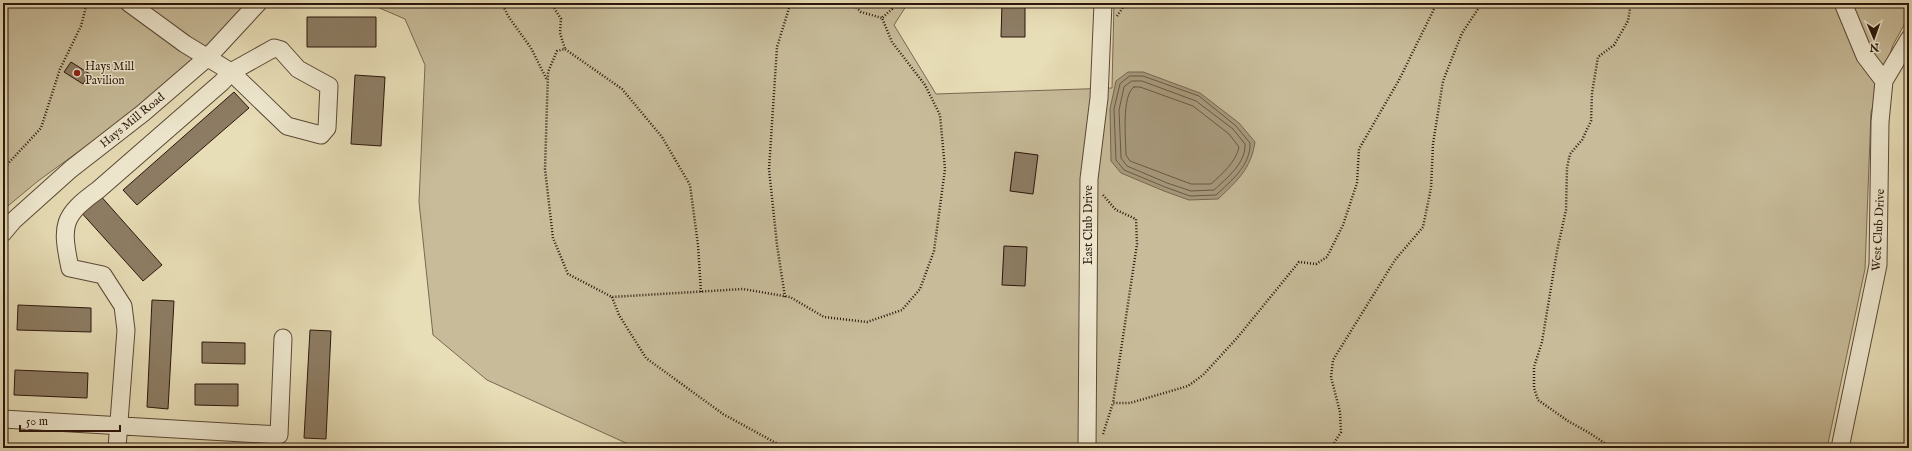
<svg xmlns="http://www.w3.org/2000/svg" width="1912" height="451" font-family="'IM FELL English',serif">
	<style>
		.green { fill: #c7bb99; stroke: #7a6852 }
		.water { fill: #a7997c; stroke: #76654f }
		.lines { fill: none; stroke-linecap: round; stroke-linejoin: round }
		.shore { stroke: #6a5844; stroke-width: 1 }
		.building { fill: #8d7d64; stroke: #2c160c }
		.minor-casing { stroke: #5b4836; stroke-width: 19 }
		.path { stroke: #2c160c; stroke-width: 2.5; stroke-dasharray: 1 2; stroke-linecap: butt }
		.minor { stroke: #efe9d0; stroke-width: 17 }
		.poi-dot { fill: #8f2418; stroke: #efe9d0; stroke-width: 1.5 }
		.labels { text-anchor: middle; stroke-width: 3; stroke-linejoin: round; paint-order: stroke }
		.poi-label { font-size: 12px; fill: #2c160c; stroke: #efe9d0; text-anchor: start }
		.street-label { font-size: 12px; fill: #2c160c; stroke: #efe9d0 }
	</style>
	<rect width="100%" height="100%" fill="#e7ddb6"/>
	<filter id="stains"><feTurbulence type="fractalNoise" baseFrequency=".005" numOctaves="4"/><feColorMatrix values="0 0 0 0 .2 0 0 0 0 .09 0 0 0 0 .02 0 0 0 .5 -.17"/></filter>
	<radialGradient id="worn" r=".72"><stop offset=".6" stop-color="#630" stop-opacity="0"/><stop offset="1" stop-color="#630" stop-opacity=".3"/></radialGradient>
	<path class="green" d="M 3,3 L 253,3 L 169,86 L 38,181 L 3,210 Z
		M 368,3 L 908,3 L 894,25 L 936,94 L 1112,88 L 1114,3 L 1909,3 L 1909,16 L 1893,45 L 1871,112 L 1865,269 L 1827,448 L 637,448 L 487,380 L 433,335 L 419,202 L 425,65 L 405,19 Z"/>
	<path class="water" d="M 1128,72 L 1143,72 L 1200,93 L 1239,123 L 1255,142 C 1251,169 1237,181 1218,199 L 1189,200 L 1164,191 L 1121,173 L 1111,161 L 1110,109 L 1116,81 Z"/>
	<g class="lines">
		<path class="shore" d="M 1130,76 L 1143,76 L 1199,96 L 1236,126 L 1250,143 C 1251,165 1231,181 1216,195 L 1190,196 L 1165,187 L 1124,170 L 1116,160 L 1114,109 L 1120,84 Z
			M 1132,81 L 1142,81 L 1196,101 L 1233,129 L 1245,144 C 1246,163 1227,178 1214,190 L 1191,191 L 1167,183 L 1127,166 L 1121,158 L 1119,110 L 1124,87 Z
			M 1134,87 L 1140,87 L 1193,106 L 1229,134 L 1239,147 C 1236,162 1222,174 1211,184 L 1191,184 L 1130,161 L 1126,155 C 1126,141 1121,95 1134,87 Z"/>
	</g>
	<path class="building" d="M 1002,3 L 1025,3 L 1025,37 L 1001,37 Z
		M 307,17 L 376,17 L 376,47 L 307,47 Z
		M 71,62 L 90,74 L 83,84 L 64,72 Z
		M 355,75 L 385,77 L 381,146 L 351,144 Z
		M 234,92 L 249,108 L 137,205 L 123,190 Z
		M 1015,152 L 1038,155 L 1033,194 L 1010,191 Z
		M 98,193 L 162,265 L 143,281 L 79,210 Z
		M 1004,246 L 1027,247 L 1025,286 L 1002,285 Z
		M 152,300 L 174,301 L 168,409 L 147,407 Z
		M 18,305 L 91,308 L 91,332 L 17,330 Z
		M 310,330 L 331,331 L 326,439 L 304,438 Z
		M 202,342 L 245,343 L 245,364 L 202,363 Z
		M 15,370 L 88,373 L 87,398 L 14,395 Z
		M 195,384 L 238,384 L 238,406 L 195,405 Z"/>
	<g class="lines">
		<g class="minor-casing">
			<path id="minor" d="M 1843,3 L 1865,56 L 1884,81
				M 3,233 L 13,221 L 71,169 L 143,113 L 208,57 L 258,3
				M 3,419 L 279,435 L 283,338
				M 117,448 L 126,330 L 123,306 L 103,275 L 70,268 C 61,225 62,216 98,190 L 222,82 L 231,72 L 274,48 L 281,50 L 298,69 L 329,86 L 327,128 L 321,135 L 287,126 L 231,72 L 185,44 L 129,3
				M 1087,448 L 1089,179 L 1099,98 L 1103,3
				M 1840,448 L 1878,265 L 1880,122 L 1884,81 L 1909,39"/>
		</g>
		<path class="path" d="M 502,3 L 508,16 L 531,48 L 547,80
			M 551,3 L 561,19 L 560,33 L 565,49
			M 852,3 L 861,12 L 882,18
			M 1117,16 L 1126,3
			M 3,169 L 41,128 L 60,69 L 81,26 L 87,3
			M 1103,195 L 1116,210 L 1136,219 L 1137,244 L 1113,403
			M 701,292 L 698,245 L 690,185 L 662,137 L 622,89 L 565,49 L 557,51 L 548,72 L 545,169 L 553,238 L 568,274 L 612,297 L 743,289 L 790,297 L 824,317 L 867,322 L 902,310 L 920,289 L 934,251 L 945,169 L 940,115 L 925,85 L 892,42 L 882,18 L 892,9 L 892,3
			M 612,297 L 619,315 L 646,358 L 723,414 L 785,448
			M 785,297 L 777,245 L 769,169 L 777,47 L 790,5 L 793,3
			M 1103,434 L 1113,403 L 1130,403 L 1188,386 L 1203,375 L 1237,338 L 1299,262 L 1316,264 L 1327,257 L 1343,225 L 1357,183 L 1359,149 L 1399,80 L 1437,3
			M 1331,448 L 1341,432 L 1340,412 L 1331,377 L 1333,360 L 1395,260 L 1423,227 L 1431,188 L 1433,144 L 1443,81 L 1462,33 L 1482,3
			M 1612,448 L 1591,434 L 1568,421 L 1538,400 L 1534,388 L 1534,367 L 1542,342 L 1557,251 L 1566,210 L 1567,168 L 1570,154 L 1582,140 L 1591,121 L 1592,93 L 1598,57 L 1614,45 L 1628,21 L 1631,3"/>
		<use href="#minor" class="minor"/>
	</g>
	<circle class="poi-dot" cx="77" cy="73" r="4"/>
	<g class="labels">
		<g class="poi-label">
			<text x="85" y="70">Hays Mill<tspan x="85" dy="14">Pavilion</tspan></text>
		</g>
		<g class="street-label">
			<text transform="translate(132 120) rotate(-39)" y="4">Hays Mill Road</text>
			<text transform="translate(1088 225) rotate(-90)" y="4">East Club Drive</text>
			<text transform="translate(1878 230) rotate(-87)" y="4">West Club Drive</text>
		</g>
	</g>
	<rect width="1912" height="451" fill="none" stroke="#e7ddb6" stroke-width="16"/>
	<rect x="4" y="4" width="1904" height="443" fill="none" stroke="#2c160c" stroke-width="2"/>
	<rect x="8" y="8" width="1896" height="435" fill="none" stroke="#2c160c"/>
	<g transform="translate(1874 38) rotate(178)" stroke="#efe9d0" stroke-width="3" paint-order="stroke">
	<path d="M0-3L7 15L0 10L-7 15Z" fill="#2c160c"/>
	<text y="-6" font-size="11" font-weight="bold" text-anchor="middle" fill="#2c160c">N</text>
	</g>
	<path d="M20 425v6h100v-6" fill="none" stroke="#2c160c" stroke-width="2"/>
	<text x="26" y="425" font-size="12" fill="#2c160c" stroke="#efe9d0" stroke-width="3" paint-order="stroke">50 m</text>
	<rect width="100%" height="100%" filter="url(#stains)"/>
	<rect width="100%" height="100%" fill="url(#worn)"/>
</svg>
